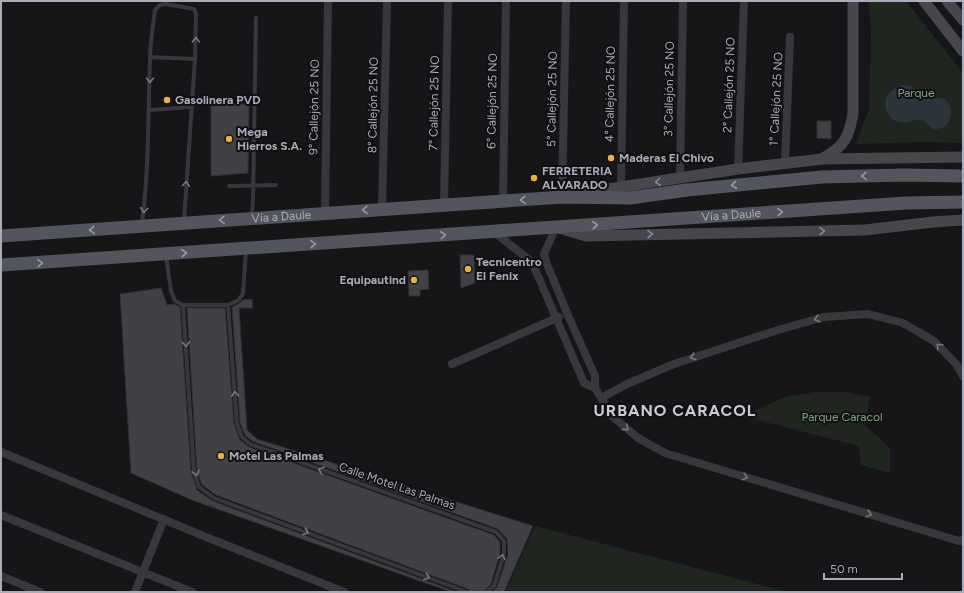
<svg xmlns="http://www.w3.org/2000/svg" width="964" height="593" font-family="Figtree,sans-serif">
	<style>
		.green { fill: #1e261f }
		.water { fill: #2c353c }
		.building { fill: #404145; stroke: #303034 }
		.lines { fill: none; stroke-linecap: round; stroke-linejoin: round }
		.lane { stroke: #37383d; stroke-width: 4 }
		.street { stroke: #37383d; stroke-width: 8 }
		.secondary { stroke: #45474d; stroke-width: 11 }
		.primary { stroke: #53555c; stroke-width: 13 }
		.oneway { stroke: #757881 }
		.oneway2 { stroke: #979ba6 }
		.oneway3 { stroke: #858993 }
		.poi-dot { fill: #f2b134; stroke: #111113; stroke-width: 1.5 }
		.labels { text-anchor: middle; stroke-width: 4; stroke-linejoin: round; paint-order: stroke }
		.street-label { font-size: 12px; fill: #a8adb8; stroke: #111113 }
		.park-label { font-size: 12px; fill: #7fa381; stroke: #111113 }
		.poi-label { font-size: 12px; font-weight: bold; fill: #a8adb8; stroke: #111113; text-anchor: start }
		.district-label { font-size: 16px; font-weight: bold; letter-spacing: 1px; fill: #c9ccd4; stroke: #111113 }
	</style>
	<rect width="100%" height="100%" fill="#161618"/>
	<path class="green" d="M 869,1 L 906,1 L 963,73 L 963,143 L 926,142 L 856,144 L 869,109 L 871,34 Z
		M 814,392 L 845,392 L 870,397 L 865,425 L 890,448 L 890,473 L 861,465 L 859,446 L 742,416 L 785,397 Z
		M 535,526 L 788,592 L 505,592 Z"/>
	<path class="water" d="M 902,85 C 906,86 910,85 914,88 C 918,91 920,95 926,97 C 931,99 936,97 941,98 C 952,101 953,113 949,121 C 946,128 940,129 933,129 C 930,127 927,122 924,121 C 913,116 907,127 894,120 C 884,114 882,99 891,91 C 894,88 898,87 902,85 Z"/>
	<path class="building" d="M 211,103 L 249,104 L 248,173 L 211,176 Z
		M 817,121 L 831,121 L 831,139 L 817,138 Z
		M 460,255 L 474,255 L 475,283 L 461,288 Z
		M 428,270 L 429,289 L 420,290 L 420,296 L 409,296 L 408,271 Z
		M 161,288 L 167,305 L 174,304 L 180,307 L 191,472 L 197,490 L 213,501 L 457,592 L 451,592 L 192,500 L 131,473 L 120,294 Z
		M 252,299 L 253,308 L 239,308 L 247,430 L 257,439 L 533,526 L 504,592 L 492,592 L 497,587 L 508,554 L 507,539 L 498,529 L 252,441 L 245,435 L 240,423 L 232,307 L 240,303 L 243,300 Z
		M 187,308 L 225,308 L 234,424 L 240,440 L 249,447 L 494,535 L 500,542 L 500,553 L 491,584 L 484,592 L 470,592 L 468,589 L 216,495 L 202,485 L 197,471 Z"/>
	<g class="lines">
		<path class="lane" d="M 150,57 L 195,59
			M 150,110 L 191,107
			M 229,186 L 276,185
			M 252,216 L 253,199 L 256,18
			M 142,224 C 149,169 148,115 150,59 C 150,43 153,26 155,10 L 160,5 L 166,4 L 194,9 L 196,14 L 195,59 L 184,221
			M 166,256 L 171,291 L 175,301 L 183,305 L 228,305 L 239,300 L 243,293 L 246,250
			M 183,305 L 194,472 L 199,487 L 214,498 L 467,592
			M 228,305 L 237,424 L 242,437 L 250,444 L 496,532 L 504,541 L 504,554 L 494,586 L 487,592"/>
		<path class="street" d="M 785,163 L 790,37
			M 738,169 L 744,1
			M 680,178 L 683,1
			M 621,187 L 624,1
			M 562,197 L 566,1
			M 503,201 L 506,1
			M 444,205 L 448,1
			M 382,209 L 387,1
			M 325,213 L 328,1
			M 556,227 L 544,254 L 545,259 L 567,313 L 595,376 L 595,388
			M 494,232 L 532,262 L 584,383 L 595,388 L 612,416 L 638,438 L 665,453 L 959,541 L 963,540
			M 452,364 L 559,317
			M 601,398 L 627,384 L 674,364 L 778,330 L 824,317 L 868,314 L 903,323 L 934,341 L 957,365 L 963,376
			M 1,452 L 206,537 L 344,592
			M 1,515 L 192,592
			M 1,576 L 40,592
			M 135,592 L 164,519"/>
		<path class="secondary" d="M 924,1 L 963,51
			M 947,1 L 963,20
			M 823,158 C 844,147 849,137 853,114 L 853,1
			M 582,193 L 738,169 L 822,159 L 963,157
			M 559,228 L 586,236 L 865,230 L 933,222 L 963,220"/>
		<g class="primary">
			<path id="s1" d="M 1,236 L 562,197 L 630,198 L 687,190 L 822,177 L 903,175 L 963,176"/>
			<path id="s2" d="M 1,265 L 906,203 L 963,202"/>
		</g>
	</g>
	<defs><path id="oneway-chevron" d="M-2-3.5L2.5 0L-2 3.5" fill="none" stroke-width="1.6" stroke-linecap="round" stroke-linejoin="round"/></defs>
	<g class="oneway">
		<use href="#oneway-chevron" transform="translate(196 40) rotate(-88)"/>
		<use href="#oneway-chevron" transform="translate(150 80) rotate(90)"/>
		<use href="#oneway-chevron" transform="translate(186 184) rotate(-86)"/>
		<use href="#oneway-chevron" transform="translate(144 210) rotate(97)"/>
		<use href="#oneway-chevron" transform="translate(817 319) rotate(164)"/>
		<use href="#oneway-chevron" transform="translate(186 344) rotate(86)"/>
		<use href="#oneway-chevron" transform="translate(939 346) rotate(-134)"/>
		<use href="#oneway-chevron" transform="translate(693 357) rotate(162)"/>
		<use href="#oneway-chevron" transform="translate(235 394) rotate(-94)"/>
		<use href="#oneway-chevron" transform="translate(626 428) rotate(40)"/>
		<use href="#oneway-chevron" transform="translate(321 470) rotate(-161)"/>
		<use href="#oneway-chevron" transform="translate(196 473) rotate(77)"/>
		<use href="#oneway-chevron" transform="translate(745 477) rotate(17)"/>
		<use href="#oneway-chevron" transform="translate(869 514) rotate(17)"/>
		<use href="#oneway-chevron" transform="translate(306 532) rotate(20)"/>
		<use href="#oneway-chevron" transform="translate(502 557) rotate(-77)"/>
		<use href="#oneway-chevron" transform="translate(427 577) rotate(20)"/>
	</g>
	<g class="oneway2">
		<use href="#oneway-chevron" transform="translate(864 176) rotate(178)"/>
		<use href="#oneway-chevron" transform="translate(734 185) rotate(174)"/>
		<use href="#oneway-chevron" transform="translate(523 200) rotate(176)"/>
		<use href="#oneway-chevron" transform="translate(365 210) rotate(176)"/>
		<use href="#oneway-chevron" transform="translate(780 212) rotate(-4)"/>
		<use href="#oneway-chevron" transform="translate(222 220) rotate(176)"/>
		<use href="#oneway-chevron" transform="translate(595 225) rotate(-4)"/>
		<use href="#oneway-chevron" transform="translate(92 230) rotate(176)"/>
		<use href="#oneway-chevron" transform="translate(443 235) rotate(-4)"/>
		<use href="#oneway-chevron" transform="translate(313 244) rotate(-4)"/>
		<use href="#oneway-chevron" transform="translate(184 253) rotate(-4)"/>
		<use href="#oneway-chevron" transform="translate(40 263) rotate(-4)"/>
	</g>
	<g class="oneway3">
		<use href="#oneway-chevron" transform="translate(658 182) rotate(172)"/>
		<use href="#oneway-chevron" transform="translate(822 231) rotate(-1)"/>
		<use href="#oneway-chevron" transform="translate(650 234) rotate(-1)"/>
	</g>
	<g class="poi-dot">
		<circle cx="167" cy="100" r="4"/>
		<circle cx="229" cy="139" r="4"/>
		<circle cx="611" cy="158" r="4"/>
		<circle cx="534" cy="178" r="4"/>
		<circle cx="468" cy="269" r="4"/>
		<circle cx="414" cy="280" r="4"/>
		<circle cx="221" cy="456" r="4"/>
	</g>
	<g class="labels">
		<g class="street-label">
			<text transform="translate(729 85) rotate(-88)" y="4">2° Callejón 25 NO</text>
			<text transform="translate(669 89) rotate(-89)" y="4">3° Callejón 25 NO</text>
			<text transform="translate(610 94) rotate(-89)" y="4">4° Callejón 25 NO</text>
			<text transform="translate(552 99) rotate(-89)" y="4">5° Callejón 25 NO</text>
			<text transform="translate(776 99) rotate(-87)" y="4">1° Callejón 25 NO</text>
			<text transform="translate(492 101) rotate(-89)" y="4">6° Callejón 25 NO</text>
			<text transform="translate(434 103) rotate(-89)" y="4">7° Callejón 25 NO</text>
			<text transform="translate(373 105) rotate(-89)" y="4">8° Callejón 25 NO</text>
			<text transform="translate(314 107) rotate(-89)" y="4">9° Callejón 25 NO</text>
			<text dy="4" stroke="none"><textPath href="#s2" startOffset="732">Vía a Daule</textPath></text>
			<text dy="4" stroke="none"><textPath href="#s1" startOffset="281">Vía a Daule</textPath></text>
			<text transform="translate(397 486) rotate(19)" y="4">Calle Motel Las Palmas</text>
		</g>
		<g class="park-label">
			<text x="916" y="97">Parque</text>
			<text x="842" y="421">Parque Caracol</text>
		</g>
		<g class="poi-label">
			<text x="175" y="104">Gasolinera PVD</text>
			<text x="237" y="136">Mega<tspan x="237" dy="14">Hierros S.A.</tspan></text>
			<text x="619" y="162">Maderas El Chivo</text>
			<text x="542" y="175">FERRETERIA<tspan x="542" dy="14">ALVARADO</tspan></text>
			<text x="476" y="266">Tecnicentro<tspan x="476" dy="14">El Fenix</tspan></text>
			<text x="406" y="284" text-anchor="end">Equipautind</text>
			<text x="229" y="460">Motel Las Palmas</text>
		</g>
		<g class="district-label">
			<text x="675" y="416">URBANO CARACOL</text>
		</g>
	</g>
	<rect width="964" height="593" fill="none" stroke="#a8adb8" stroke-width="4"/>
	<path d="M824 573v6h78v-6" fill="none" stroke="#a8adb8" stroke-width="2"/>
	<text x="830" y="573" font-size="12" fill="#a8adb8" stroke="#111113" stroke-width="3" paint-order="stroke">50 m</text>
</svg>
